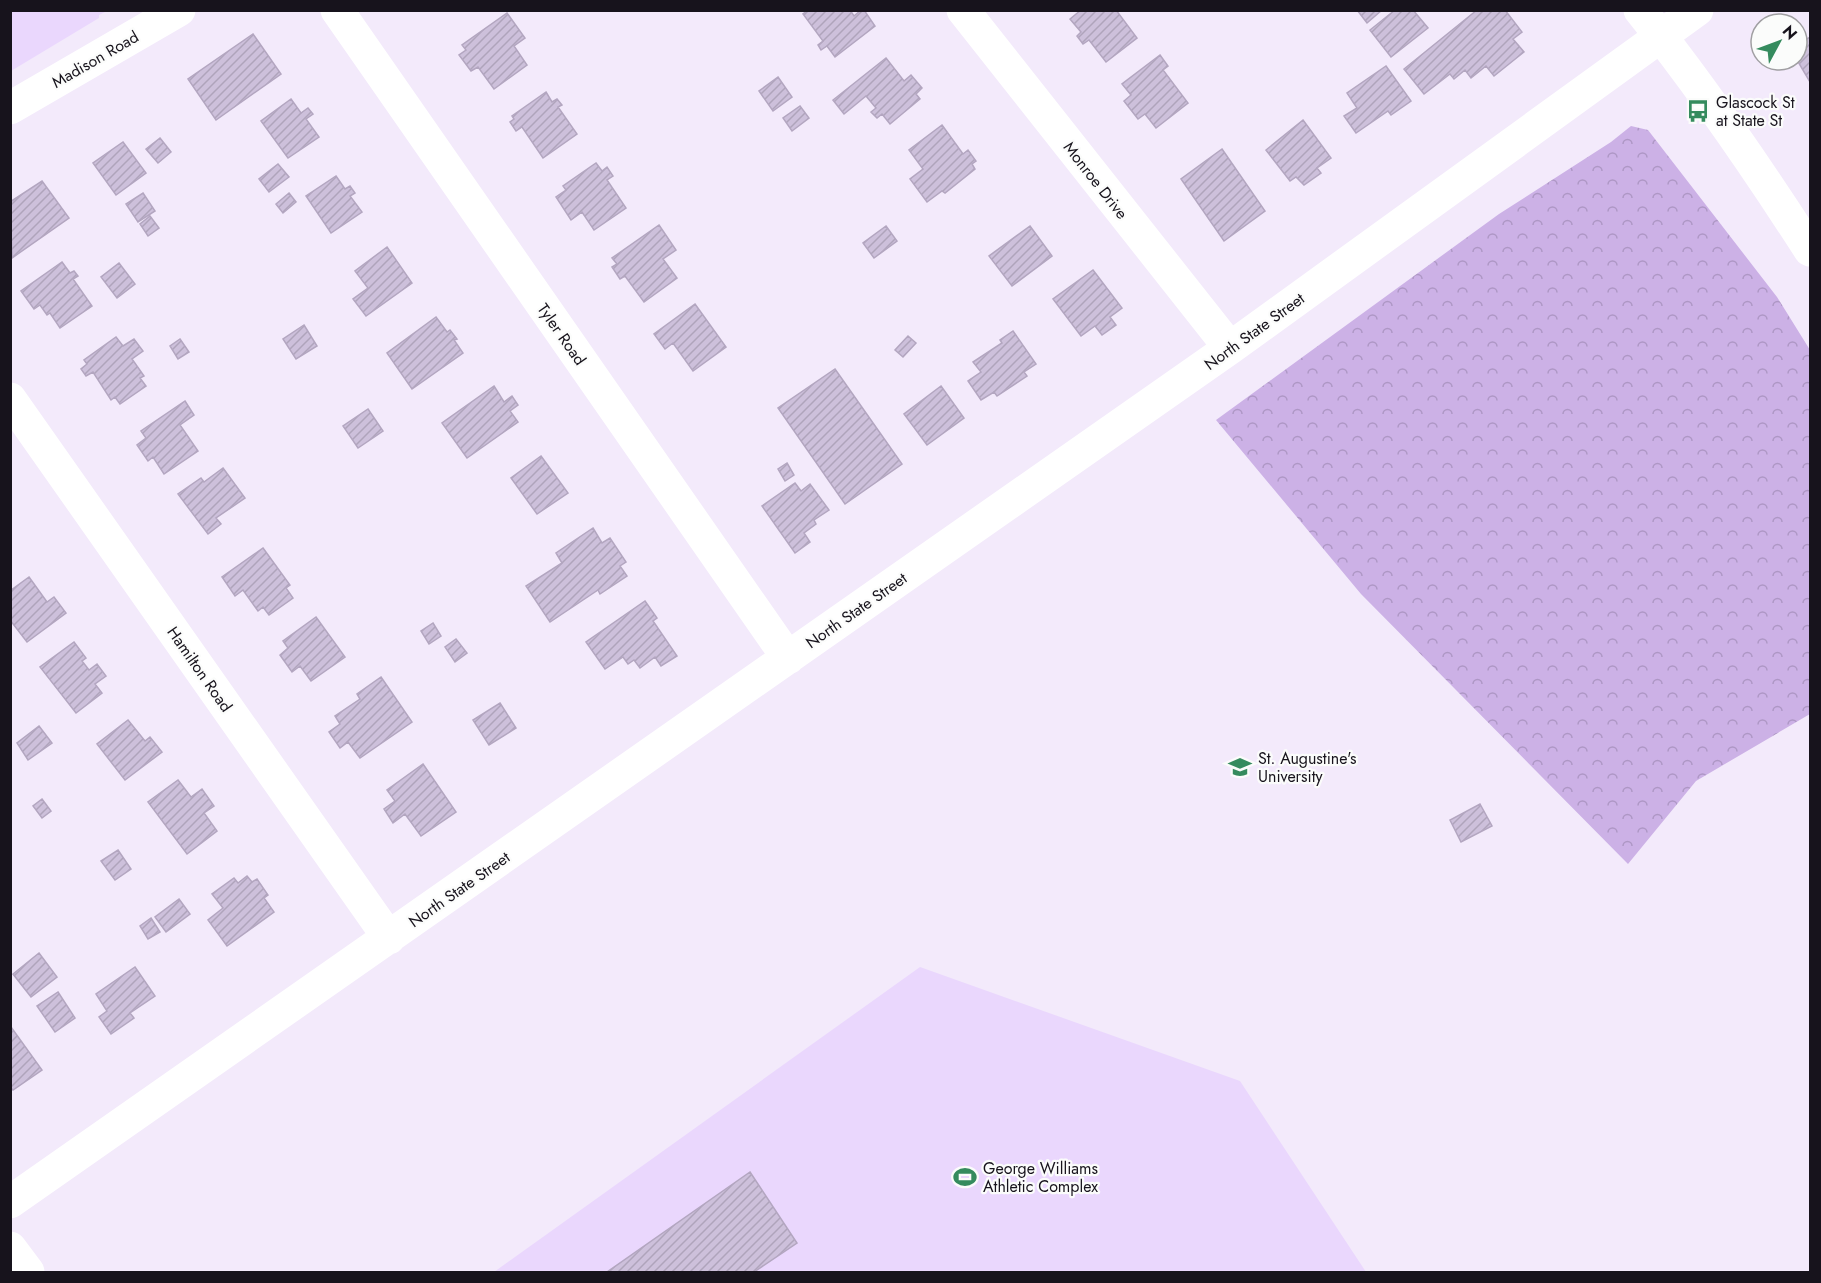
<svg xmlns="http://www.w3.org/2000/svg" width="1821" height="1283" font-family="Jost,sans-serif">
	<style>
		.green { fill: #ead7fd }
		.forest { fill: url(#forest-crowns) }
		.building { fill: url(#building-hatch); stroke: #b3a6c0; stroke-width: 1.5 }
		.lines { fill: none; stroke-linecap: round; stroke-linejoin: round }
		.minor { stroke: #fff; stroke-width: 33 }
		.labels { text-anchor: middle; stroke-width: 4.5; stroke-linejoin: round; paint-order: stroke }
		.street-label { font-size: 16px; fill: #17131c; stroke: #fbfcfb }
		.poi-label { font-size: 16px; fill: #17131c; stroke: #fbfcfb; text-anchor: start }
	</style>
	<defs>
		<pattern id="forest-crowns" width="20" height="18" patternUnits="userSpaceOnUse" patternTransform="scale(1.5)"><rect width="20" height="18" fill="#ccb1e6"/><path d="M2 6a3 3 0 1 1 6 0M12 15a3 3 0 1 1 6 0" fill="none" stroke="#ae97c5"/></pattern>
		<pattern id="building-hatch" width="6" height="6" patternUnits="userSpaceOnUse" patternTransform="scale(1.5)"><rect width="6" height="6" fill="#cdc0db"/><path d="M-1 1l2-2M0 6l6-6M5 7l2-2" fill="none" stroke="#afa4bb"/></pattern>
	</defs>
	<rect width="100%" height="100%" fill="#f3eafb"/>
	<path class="green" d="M 10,11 L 11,10 L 107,11 L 99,15 L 99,18 L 11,71 Z
		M 920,967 L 1240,1081 L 1366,1272 L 494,1272 Z"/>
	<path class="forest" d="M 1631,126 L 1648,130 L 1777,297 L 1810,350 L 1810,714 L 1696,781 L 1628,864 L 1361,594 L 1216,420 L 1499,214 L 1611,142 Z"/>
	<path class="building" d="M 808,10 L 850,10 L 854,16 L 861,10 L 864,10 L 875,26 L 835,57 L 827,46 L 821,50 L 818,45 L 823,41 L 803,14 Z
		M 1081,10 L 1116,10 L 1137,38 L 1106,62 L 1089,40 L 1083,44 L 1077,36 L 1081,32 L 1070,19 Z
		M 1357,10 L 1382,10 L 1367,23 Z
		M 1395,10 L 1413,10 L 1428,28 L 1391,57 L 1370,30 Z
		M 1477,10 L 1505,10 L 1522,32 L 1513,39 L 1524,52 L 1494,76 L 1486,66 L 1471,78 L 1465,70 L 1454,79 L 1450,74 L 1424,94 L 1404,69 Z
		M 507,13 L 525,38 L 514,46 L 527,65 L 494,89 L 478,67 L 471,71 L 459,55 L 466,50 L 462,45 Z
		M 253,34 L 281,74 L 216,120 L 188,79 Z
		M 1810,37 L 1810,82 L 1797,60 L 1797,45 Z
		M 1160,55 L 1168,66 L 1163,70 L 1188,103 L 1156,128 L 1145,114 L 1138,119 L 1124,101 L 1131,95 L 1122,84 Z
		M 886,58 L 904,81 L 911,75 L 922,88 L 916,94 L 920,99 L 890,124 L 882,114 L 877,118 L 871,112 L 876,108 L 866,96 L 844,114 L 833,100 Z
		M 1386,66 L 1411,101 L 1391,115 L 1388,111 L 1356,133 L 1344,116 L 1357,108 L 1347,93 Z
		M 778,77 L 792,97 L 773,111 L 759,91 Z
		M 546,92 L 552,102 L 557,99 L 562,105 L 558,107 L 577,134 L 543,158 L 522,127 L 516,131 L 510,122 L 514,119 L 512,116 Z
		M 291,99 L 301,113 L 308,108 L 313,114 L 306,119 L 319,137 L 288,158 L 261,121 Z
		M 800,106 L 809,118 L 792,131 L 783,118 Z
		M 1303,120 L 1331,158 L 1317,168 L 1321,173 L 1304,185 L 1296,177 L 1290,181 L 1266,150 Z
		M 942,125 L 963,154 L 968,150 L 976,161 L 972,164 L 975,169 L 945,193 L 942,191 L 927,202 L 910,179 L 923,169 L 909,150 Z
		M 160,138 L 171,152 L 158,163 L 146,149 Z
		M 123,142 L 146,173 L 116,195 L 93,163 Z
		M 1222,149 L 1265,211 L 1224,241 L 1181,179 Z
		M 596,163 L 602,171 L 607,167 L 613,176 L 607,180 L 626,208 L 594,230 L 582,212 L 571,220 L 556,197 L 566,190 L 563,186 Z
		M 278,164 L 289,177 L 269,192 L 259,179 Z
		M 336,176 L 345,189 L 350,186 L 355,193 L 350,196 L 362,212 L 331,233 L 306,196 Z
		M 42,181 L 69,218 L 12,258 L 10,202 Z
		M 143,193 L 155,211 L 138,222 L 126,204 Z
		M 289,193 L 296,202 L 283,213 L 276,204 Z
		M 150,216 L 159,228 L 148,236 L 140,224 Z
		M 659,225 L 676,250 L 663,259 L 677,278 L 644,302 L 625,276 L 620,279 L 612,267 L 617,264 L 612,258 Z
		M 886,226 L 897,241 L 874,258 L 863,243 Z
		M 1030,226 L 1052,256 L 1012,286 L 989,256 Z
		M 387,247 L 412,283 L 366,316 L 353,299 L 368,288 L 355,271 Z
		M 62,262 L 70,273 L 74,271 L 78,276 L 73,279 L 92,306 L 60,328 L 50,313 L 47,315 L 40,305 L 34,309 L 21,291 Z
		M 119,263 L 135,284 L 117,298 L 101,277 Z
		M 1093,270 L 1122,308 L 1110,317 L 1116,325 L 1102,335 L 1095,326 L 1081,336 L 1053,299 Z
		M 695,304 L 726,347 L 693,371 L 673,343 L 665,349 L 654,334 Z
		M 436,317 L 447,332 L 450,330 L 457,339 L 454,340 L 463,353 L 412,389 L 387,353 Z
		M 304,325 L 317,346 L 296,359 L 283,339 Z
		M 1013,331 L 1036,364 L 1024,372 L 1027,376 L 997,396 L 994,392 L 981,400 L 968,381 L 981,372 L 973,362 L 1002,343 L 1000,340 Z
		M 908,336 L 916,343 L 903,357 L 895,350 Z
		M 116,337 L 123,346 L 134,339 L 143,351 L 132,359 L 144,376 L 140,378 L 146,386 L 120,404 L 115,397 L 111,400 L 93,372 L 86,376 L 81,369 L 87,364 L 84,360 Z
		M 180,339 L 189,352 L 178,359 L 170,346 Z
		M 835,369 L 902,464 L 845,504 L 778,408 Z
		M 494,386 L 504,402 L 512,396 L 518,405 L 510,411 L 518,422 L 467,458 L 442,423 Z
		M 941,386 L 964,418 L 927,445 L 904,414 Z
		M 185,401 L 194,415 L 180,425 L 198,451 L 164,474 L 153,457 L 148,461 L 137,445 L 146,438 L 141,431 Z
		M 368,409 L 383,431 L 358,448 L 343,426 Z
		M 541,456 L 568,493 L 537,514 L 511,478 Z
		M 787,463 L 794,475 L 785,481 L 778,469 Z
		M 223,468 L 245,498 L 216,518 L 221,524 L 208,534 L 178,494 L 201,478 L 204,482 Z
		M 795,483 L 801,491 L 810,484 L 829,510 L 814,520 L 816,524 L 804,533 L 810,542 L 795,553 L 762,506 Z
		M 593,528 L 602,543 L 610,538 L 626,562 L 620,566 L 627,576 L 600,594 L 598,590 L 550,622 L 526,586 L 562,563 L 556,553 Z
		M 263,548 L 290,585 L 286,588 L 293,598 L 269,615 L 263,607 L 258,611 L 243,590 L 235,596 L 222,577 Z
		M 29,577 L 47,602 L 54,597 L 66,613 L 27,642 L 10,620 L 10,591 Z
		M 645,601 L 657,618 L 653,621 L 677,656 L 661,666 L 655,657 L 640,668 L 634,660 L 628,664 L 623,657 L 605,669 L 586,642 Z
		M 316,617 L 345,657 L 311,681 L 300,666 L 292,672 L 280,655 L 288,648 L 283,641 Z
		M 433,623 L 441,636 L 429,644 L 421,631 Z
		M 456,639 L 467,653 L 455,662 L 445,647 Z
		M 74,642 L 86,658 L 82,661 L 89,670 L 97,664 L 106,676 L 95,684 L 102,693 L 76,713 L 40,667 Z
		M 381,677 L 412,722 L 360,758 L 348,742 L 340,748 L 329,732 L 340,724 L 335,716 L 360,699 L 357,694 Z
		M 500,703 L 516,728 L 489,745 L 473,720 Z
		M 128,720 L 145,741 L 150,737 L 162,752 L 125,780 L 97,744 Z
		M 39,726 L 52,743 L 28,760 L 17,743 Z
		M 423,764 L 456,812 L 421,836 L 405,814 L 393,823 L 384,809 L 395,801 L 387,790 Z
		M 178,780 L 191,797 L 202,789 L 214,806 L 204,813 L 217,831 L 187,854 L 148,802 Z
		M 42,799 L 51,811 L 42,818 L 33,806 Z
		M 1480,804 L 1492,826 L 1461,842 L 1450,820 Z
		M 118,850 L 131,869 L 115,880 L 101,861 Z
		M 247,876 L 252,882 L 257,879 L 268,895 L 264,898 L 274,912 L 227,946 L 208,920 L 223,908 L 212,894 L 234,878 L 238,883 Z
		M 179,899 L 190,914 L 166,932 L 155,917 Z
		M 151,918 L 160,932 L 148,939 L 140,926 Z
		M 39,953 L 57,977 L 31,997 L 13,974 Z
		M 135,967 L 155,996 L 130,1013 L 134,1018 L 111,1034 L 99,1017 L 107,1011 L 96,994 Z
		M 58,992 L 75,1018 L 55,1032 L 37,1006 Z
		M 11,1027 L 42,1070 L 13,1090 L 10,1087 Z
		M 750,1172 L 797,1243 L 754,1272 L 607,1272 Z"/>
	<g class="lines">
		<path class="minor" d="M 337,10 L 788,658
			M 963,10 L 1230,348
			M 1640,10 C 1702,87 1757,168 1810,250
			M 10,108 L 179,10
			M 10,399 L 389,938
			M 10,1202 L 1230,348 L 1697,10
			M 10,1248 L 28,1272"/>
	</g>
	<defs>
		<g id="bus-bare" transform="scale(1.8)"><path d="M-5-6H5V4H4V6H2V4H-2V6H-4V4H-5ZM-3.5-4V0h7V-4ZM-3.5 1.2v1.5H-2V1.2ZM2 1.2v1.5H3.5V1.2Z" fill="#358b5e" stroke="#fbfcfb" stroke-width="2.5" paint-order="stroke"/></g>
		<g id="university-bare" transform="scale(1.8)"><path d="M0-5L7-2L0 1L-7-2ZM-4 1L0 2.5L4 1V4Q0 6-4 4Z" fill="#358b5e" stroke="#fbfcfb" stroke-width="2.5" paint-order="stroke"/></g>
		<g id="stadium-bare" transform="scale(1.8)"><path d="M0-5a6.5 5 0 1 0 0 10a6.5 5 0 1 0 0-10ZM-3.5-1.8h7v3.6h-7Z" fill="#358b5e" stroke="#fbfcfb" stroke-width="2.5" paint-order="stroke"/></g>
	</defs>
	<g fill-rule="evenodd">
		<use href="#bus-bare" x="1698" y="111"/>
		<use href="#university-bare" x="1240" y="767"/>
		<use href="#stadium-bare" x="965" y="1177"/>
	</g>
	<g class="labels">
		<g class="street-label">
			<text transform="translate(95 59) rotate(-30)" y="6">Madison Road</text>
			<text transform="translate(1096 180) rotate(52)" y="6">Monroe Drive</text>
			<text transform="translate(1254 331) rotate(-36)" y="6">North State Street</text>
			<text transform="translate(562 334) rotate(55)" y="6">Tyler Road</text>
			<text transform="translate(856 610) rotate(-35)" y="6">North State Street</text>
			<text transform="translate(200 669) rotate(55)" y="6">Hamilton Road</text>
			<text transform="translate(459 889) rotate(-35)" y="6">North State Street</text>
		</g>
		<g class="poi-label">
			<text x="1716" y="108">Glascock St<tspan x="1716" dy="18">at State St</tspan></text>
			<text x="1258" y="764">St. Augustine's<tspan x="1258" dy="18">University</tspan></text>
			<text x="983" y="1174">George Williams<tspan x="983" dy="18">Athletic Complex</tspan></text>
		</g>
	</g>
	<rect width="1821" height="1283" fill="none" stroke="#17131c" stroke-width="24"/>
	<g transform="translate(1779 42) rotate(49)"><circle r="28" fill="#fbfcfb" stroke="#a09fa2" stroke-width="1.5"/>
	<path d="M0-4.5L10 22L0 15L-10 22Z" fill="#358b5e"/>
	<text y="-9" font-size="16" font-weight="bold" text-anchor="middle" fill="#17131c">N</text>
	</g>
</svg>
